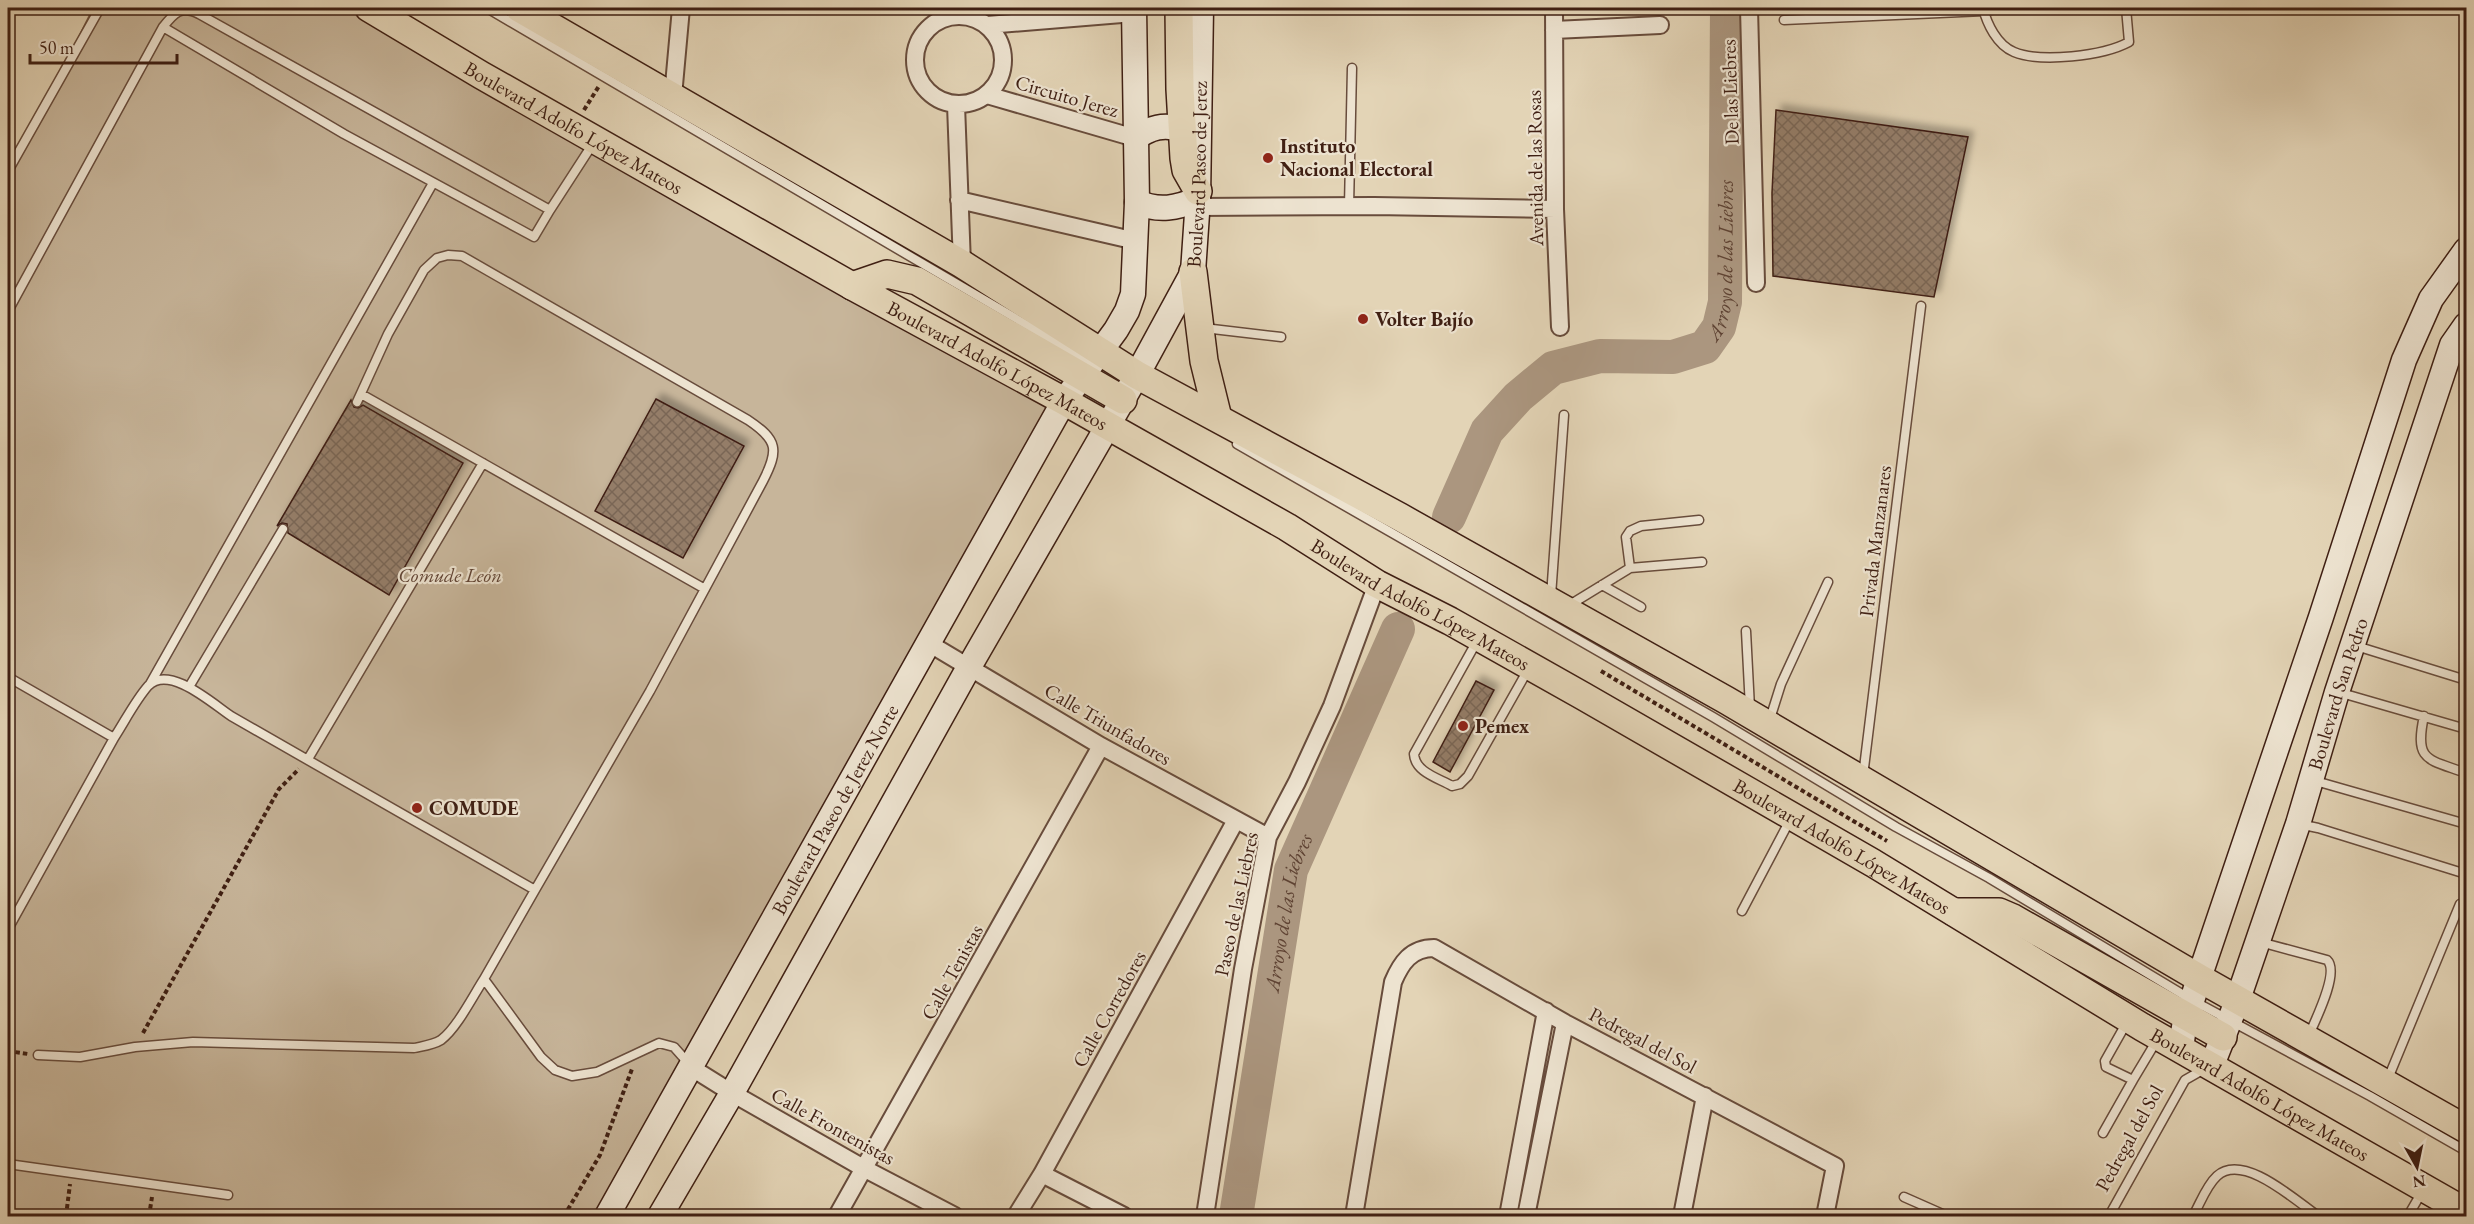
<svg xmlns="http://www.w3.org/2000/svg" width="2474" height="1224" font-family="'EB Garamond',serif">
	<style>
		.park { fill: #c7b59a; stroke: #836a56; stroke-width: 1.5 }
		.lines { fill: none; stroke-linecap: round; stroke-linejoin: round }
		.river { stroke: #ab967f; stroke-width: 34 }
		.building { fill: url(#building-cross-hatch); stroke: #3f1f13; stroke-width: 1.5; filter: url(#shadow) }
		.lane-casing { stroke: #684c3c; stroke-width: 11 }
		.street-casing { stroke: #684c3c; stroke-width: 20 }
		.secondary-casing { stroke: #3f1f13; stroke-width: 27 }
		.primary-casing { stroke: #3f1f13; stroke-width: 30 }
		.path { stroke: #3f1f13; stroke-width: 4; stroke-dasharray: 4.5 3; stroke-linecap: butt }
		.lane { stroke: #ede3d0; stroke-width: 8 }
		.street { stroke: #ede3d0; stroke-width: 16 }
		.secondary { stroke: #ede3d0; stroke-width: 24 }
		.primary { stroke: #e3d4b6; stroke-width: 27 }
		.poi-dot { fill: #8f2418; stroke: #ede3d0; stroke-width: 2 }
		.labels { text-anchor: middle; stroke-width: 4.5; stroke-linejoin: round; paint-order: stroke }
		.street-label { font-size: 20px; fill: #3f1f13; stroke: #ede3d0 }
		.poi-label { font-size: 20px; font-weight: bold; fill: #3f1f13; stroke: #ede3d0; text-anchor: start }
		.park-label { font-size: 20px; font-style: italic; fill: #614435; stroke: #ede3d0 }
		.water-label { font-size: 21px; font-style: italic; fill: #5f4333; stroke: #ede3d0 }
	</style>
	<defs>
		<pattern id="building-cross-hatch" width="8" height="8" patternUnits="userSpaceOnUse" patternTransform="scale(1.5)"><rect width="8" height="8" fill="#947d68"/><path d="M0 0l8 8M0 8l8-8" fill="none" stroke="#7a6654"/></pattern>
		<filter id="shadow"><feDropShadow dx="5.5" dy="-5.5" stdDeviation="3" flood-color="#0004"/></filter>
	</defs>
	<rect width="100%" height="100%" fill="#e3d4b6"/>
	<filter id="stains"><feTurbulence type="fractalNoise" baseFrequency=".00333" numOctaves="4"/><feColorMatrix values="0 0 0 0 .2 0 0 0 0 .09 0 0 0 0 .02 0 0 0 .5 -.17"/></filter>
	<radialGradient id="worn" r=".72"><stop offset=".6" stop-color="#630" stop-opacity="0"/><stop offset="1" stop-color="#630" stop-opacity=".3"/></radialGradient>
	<path class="park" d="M 93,8 L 386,8 L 1060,399 L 595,1216 L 8,1216 L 8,180 Z"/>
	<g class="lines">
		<g class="river">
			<path id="s1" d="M 1449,517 L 1487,431 L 1518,397 L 1553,368 L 1600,356 L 1673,357 L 1705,347 L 1719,327 L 1725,302 L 1727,8"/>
			<path id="s2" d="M 1236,1216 L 1291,870 L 1398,629"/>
		</g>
	</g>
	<path class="building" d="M 1776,110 L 1968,137 L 1934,297 L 1773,276 L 1772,193 Z
		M 656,399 L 744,446 L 683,558 L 595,511 Z
		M 351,400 L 354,407 L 358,408 L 363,405 L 463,463 L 389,595 L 288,533 L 287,524 L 282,523 L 277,526 Z
		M 1476,681 L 1494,690 L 1450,772 L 1433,762 Z"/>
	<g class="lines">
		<g class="lane-casing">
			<path id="lane" d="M 487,8 L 1090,362
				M 1983,8 C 1987,24 1997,45 2014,52 C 2041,63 2103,56 2129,42 L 2126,8
				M 1784,20 L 1984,11 L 2002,8
				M 8,171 L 100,8
				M 2466,173 L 2466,181
				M 1349,206 L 1352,68
				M 550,210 L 594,142
				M 8,311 L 163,27 C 174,13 181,5 199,14 L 550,210 L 534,237 L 344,134 L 163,27
				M 1204,328 L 1281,337
				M 361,394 L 705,589
				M 357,402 L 388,334 L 424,270 L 437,258 L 448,255 L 462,256 L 748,420 C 778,440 779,450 763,481 L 650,691 L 535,890
				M 1237,444 L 1713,717 L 1896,827 L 1989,878 L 2192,1000 L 2370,1096 L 2466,1151
				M 1630,568 L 1626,537 L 1630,531 L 1641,526 L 1699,520
				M 1602,585 L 1641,607
				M 1551,596 L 1564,415
				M 1568,606 L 1630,568 L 1702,562
				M 1746,631 L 1750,708
				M 1477,641 L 1414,754 C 1415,772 1438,778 1452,786 L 1460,784 L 1468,776 L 1529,668
				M 2353,645 L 2466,680
				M 8,677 L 114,738 C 125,721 135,701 148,686 C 169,664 213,704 231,716 L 535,890 L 484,979 L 541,1057 L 555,1070 L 572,1076 L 597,1072 L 659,1043 L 674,1047 L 690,1065
				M 150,684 L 433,183
				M 189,687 L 283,529
				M 2338,692 L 2466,729
				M 2424,716 C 2414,762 2428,759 2466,773
				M 1769,722 L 1781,684 L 1828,582
				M 308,759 L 483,463
				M 1863,776 L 1921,306
				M 2312,780 L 2466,824
				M 2299,824 L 2318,828 L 2466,874
				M 1742,911 L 1790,820
				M 8,929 L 114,738
				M 2260,942 L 2327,960 C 2340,972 2315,1021 2308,1037
				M 2127,1022 L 2105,1061 L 2106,1067 L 2133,1080 L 2157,1040
				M 38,1055 L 80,1057 L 135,1047 L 193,1042 L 414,1048 C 423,1046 433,1045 441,1040 C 457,1028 473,996 484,979
				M 2387,1081 L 2460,904
				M 2103,1133 L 2133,1080
				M 8,1164 L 228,1195
				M 1904,1197 L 1947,1216
				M 2109,1216 L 2185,1080 L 2206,1068
				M 2193,1216 C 2200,1204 2206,1186 2217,1176 C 2243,1152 2296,1201 2318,1216
				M 2408,1216 L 2423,1190"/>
		</g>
		<g class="street-casing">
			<path id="street" d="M 1554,8 L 1555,209 L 1560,327
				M 1749,8 L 1756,283
				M915 60a44 44 0 1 1 88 0a44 44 0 1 1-88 0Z
				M 987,25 L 1134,13
				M 1554,30 L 1660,25
				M 987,95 L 1135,138
				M 673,96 L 681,8
				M 956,105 L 962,264
				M 959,200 L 1136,241
				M 1198,207 L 1374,206 L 1555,209
				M 930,644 L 1101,746 L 1268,837
				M 692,1068 L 732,1093 L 865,1169 L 955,1216
				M 1042,1174 L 1124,1216
				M 837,1216 L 1101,746
				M 1016,1216 L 1042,1174 L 1236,820
				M 1205,1216 L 1243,969 L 1268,837 L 1297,782 L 1332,706 L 1377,584
				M 1354,1216 L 1393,982 C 1401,963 1411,948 1434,948 L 1565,1023 L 1835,1166 L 1825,1216
				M 1508,1216 L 1546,1011
				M 1526,1216 L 1565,1023
				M 1682,1216 L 1705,1096"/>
		</g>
		<g class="secondary-casing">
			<g id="secondary">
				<path d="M 1135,138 C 1150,128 1164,123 1182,130"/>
				<path d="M 1137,202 C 1159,212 1177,208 1198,199"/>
				<path d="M 2181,1048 L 2184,1027 L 2199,978 L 2321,617 L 2404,360 L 2431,299 L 2466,250"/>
				<path id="s3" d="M 2212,1065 L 2238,999 L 2298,824 L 2337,692 L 2452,345 L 2466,325"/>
				<path id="s4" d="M 607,1216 L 1064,401 L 1116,330 L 1127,311 L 1133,294 L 1137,202 L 1134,8"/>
				<path id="s5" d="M 660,1216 L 732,1093 L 969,667 L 1137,375 L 1193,272 L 1198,199 L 1201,8"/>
			</g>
		</g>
		<g class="primary-casing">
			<g id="primary">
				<path id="s6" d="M 369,8 L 481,75 L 852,286 L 1064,401 L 1287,527 L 1377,584 L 1450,621 L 1583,696 L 1873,863 L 2142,1027 L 2466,1212"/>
				<path d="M 519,8 L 962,264 L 1137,375 L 1400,517 L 1726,700 L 2199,978 L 2466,1129"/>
				<path d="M 1179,8 L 1180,89 L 1184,158 L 1186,170 L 1198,191"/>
				<path d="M 1193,272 L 1204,361 L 1218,418"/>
				<path d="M 852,286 L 887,274 L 917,281 L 1123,400"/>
				<path d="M 1954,912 L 1999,912 L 2013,918 L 2223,1037"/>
			</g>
		</g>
		<path class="path" d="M 584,110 L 599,86
			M 1601,671 L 1887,841
			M 143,1033 L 279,789 L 299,769
			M 8,1051 L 28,1054
			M 66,1216 L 70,1184
			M 149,1216 L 152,1197
			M 564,1216 L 600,1155 L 632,1069"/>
		<use href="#lane" class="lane"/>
		<use href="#street" class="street"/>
		<use href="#secondary" class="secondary"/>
		<use href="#primary" class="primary"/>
	</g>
	<g class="poi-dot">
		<circle cx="1268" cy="158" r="6"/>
		<circle cx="1363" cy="319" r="6"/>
		<circle cx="1463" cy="726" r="6"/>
		<circle cx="417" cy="808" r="6"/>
	</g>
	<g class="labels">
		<g class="street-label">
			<text transform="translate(1730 92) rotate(-92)" y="7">De las Liebres</text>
			<text transform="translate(1067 96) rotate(16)" y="7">Circuito Jerez</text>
			<text dy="7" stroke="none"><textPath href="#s6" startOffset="237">Boulevard Adolfo López Mateos</textPath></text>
			<text transform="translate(1535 168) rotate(-91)" y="7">Avenida de las Rosas</text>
			<text dy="7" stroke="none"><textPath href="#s5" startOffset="1182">Boulevard Paseo de Jerez</textPath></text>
			<text dy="7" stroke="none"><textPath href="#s6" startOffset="723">Boulevard Adolfo López Mateos</textPath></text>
			<text transform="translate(1875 541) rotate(-83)" y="7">Privada Manzanares</text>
			<text dy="7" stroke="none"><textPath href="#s6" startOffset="1209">Boulevard Adolfo López Mateos</textPath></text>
			<text dy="7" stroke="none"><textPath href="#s3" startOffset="392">Boulevard San Pedro</textPath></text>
			<text transform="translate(1108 724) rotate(30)" y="7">Calle Triunfadores</text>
			<text dy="7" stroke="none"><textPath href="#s4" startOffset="466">Boulevard Paseo de Jerez Norte</textPath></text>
			<text dy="7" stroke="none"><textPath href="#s6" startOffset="1695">Boulevard Adolfo López Mateos</textPath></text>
			<text transform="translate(1236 904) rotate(-78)" y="7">Paseo de las Liebres</text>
			<text transform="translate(952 972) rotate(-61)" y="7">Calle Tenistas</text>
			<text transform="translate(1109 1009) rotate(-61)" y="7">Calle Corredores</text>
			<text transform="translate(1643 1040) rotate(28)" y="7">Pedregal del Sol</text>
			<text dy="7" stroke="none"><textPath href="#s6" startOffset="2181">Boulevard Adolfo López Mateos</textPath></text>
			<text transform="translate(833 1126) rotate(29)" y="7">Calle Frontenistas</text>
			<text transform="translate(2129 1138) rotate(-61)" y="7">Pedregal del Sol</text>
		</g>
		<g class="poi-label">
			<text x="1280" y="153">Instituto<tspan x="1280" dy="23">Nacional Electoral</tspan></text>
			<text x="1375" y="326">Volter Bajío</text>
			<text x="1475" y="733">Pemex</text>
			<text x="429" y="815">COMUDE</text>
		</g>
		<g class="park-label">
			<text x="450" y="582">Comude León</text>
		</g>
		<g class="water-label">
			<text dy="7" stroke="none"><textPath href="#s1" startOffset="432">Arroyo de las Liebres</textPath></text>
			<text dy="7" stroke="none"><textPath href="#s2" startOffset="308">Arroyo de las Liebres</textPath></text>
		</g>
	</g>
	<rect width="2474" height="1224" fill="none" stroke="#e3d4b6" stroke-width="30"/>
	<rect x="9" y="9" width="2456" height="1206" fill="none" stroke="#3f1f13" stroke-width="3"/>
	<rect x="15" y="15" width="2444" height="1194" fill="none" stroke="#3f1f13" stroke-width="1.5"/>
	<g transform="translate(2417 1167) rotate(171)" stroke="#ede3d0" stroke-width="4.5" paint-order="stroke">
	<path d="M0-4.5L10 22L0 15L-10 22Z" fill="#3f1f13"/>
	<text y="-9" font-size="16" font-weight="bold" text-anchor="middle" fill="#3f1f13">N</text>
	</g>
	<path d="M30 54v9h147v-9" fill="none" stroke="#3f1f13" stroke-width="3"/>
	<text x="39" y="54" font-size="18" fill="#3f1f13" stroke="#ede3d0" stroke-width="4.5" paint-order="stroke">50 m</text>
	<rect width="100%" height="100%" filter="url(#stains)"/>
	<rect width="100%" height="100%" fill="url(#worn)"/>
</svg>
